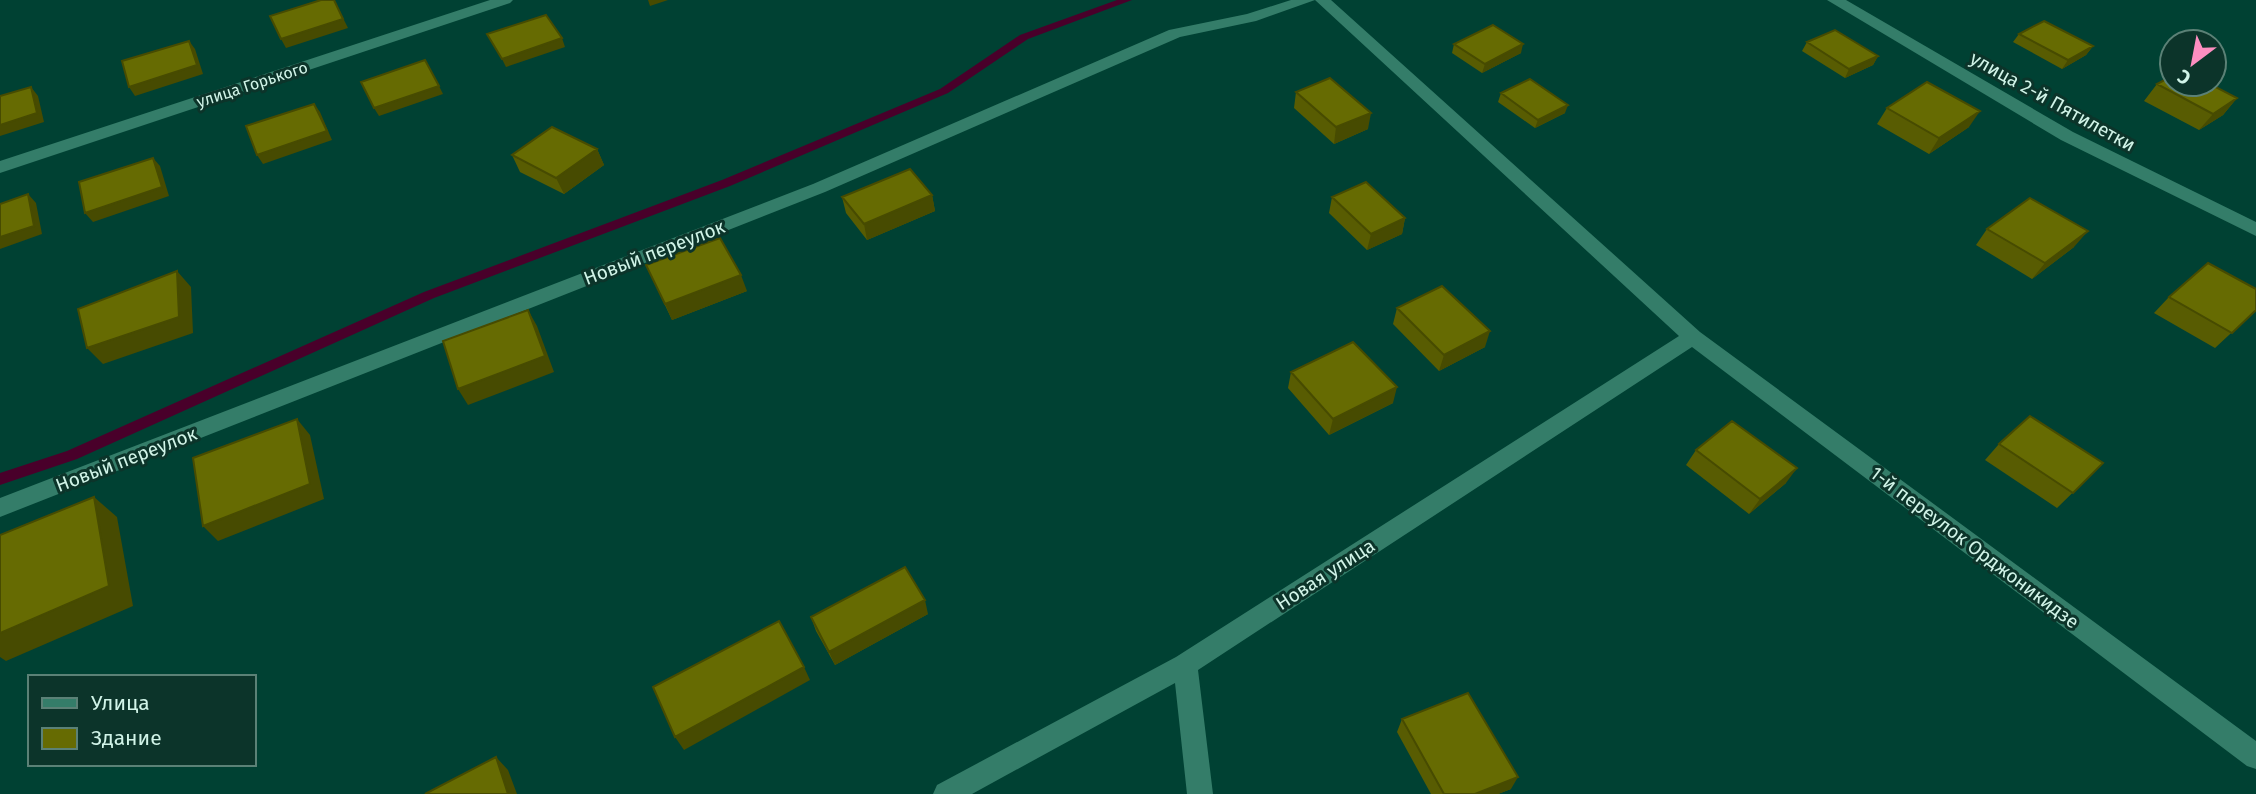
<svg xmlns="http://www.w3.org/2000/svg" width="2256" height="794" font-family="'Fira Sans',sans-serif">
	<style>
		.lines { fill: none; stroke-linecap: round; stroke-linejoin: round }
		.stream { fill: #49002a; fill-rule: evenodd }
		.street { fill: #347d69; fill-rule: evenodd }
		.wall { fill: #585c02 }
		.shaded-wall { fill: #474b01 }
		.building { fill: #666b02; stroke: #474b01; stroke-width: 2 }
		.labels { text-anchor: middle; stroke-width: 6; stroke-linejoin: round; paint-order: stroke }
		.far-street-label { font-size: 16px; fill: #d1f4e8; stroke: #0c342a }
		.street-label { font-size: 19px; fill: #d1f4e8; stroke: #0c342a }
	</style>
	<rect width="100%" height="100%" fill="#004133"/>
	<g class="lines">
		<path class="stream" d="M 1117,0 L 1132,0 L 1028,39 L 948,93 L 730,186 L 434,298 L 77,459 L 0,485 L 0,473 L 67,451 L 424,292 L 722,180 L 940,89 L 1020,35 Z"/>
		<path class="street" d="M 490,0 L 513,0 L 510,3 L 0,173 L 0,161 Z
			M 1291,0 L 1331,0 L 1700,332 L 2256,741 L 2256,769 L 2247,766 L 1692,347 L 1198,670 L 1213,794 L 1187,794 L 1175,683 L 972,794 L 933,794 L 937,785 L 1176,657 L 1679,336 L 1315,0 L 1256,21 L 1180,37 L 825,192 L 0,517 L 0,498 L 813,184 L 1169,30 L 1247,14 Z
			M 1827,0 L 1846,0 L 2073,132 L 2256,222 L 2256,236 L 2061,140 Z"/>
	</g>
	<path class="wall" d="M 2019,34 L 2093,46 L 2086,55 L 2062,69 L 2013,42 Z
		M 1807,42 L 1878,56 L 1873,65 L 1845,78 L 1802,51 Z
		M 1454,44 L 1521,53 L 1482,73 L 1452,53 Z
		M 2157,84 L 2237,98 L 2223,115 L 2199,130 L 2144,101 Z
		M 1296,92 L 1368,129 L 1334,144 L 1294,108 Z
		M 1501,93 L 1565,113 L 1535,128 L 1498,102 Z
		M 1887,108 L 1969,127 L 1929,154 L 1877,124 Z
		M 597,149 L 604,165 L 564,194 L 520,172 L 512,155 Z
		M 932,195 L 935,211 L 867,240 L 846,213 L 842,197 Z
		M 1332,197 L 1405,218 L 1402,234 L 1367,250 L 1329,213 Z
		M 1987,229 L 2074,247 L 2032,279 L 1976,245 Z
		M 646,265 L 747,291 L 672,320 Z
		M 2169,297 L 2256,310 L 2215,348 L 2154,313 Z
		M 1397,308 L 1485,347 L 1439,371 L 1393,324 Z
		M 1291,372 L 1393,403 L 1329,435 L 1288,388 Z
		M 1999,444 L 2103,463 L 2057,508 L 1985,460 Z
		M 1696,450 L 1786,483 L 1749,514 L 1686,465 Z
		M 928,614 L 835,665 L 816,631 L 811,617 Z
		M 1402,719 L 1511,789 L 1498,794 L 1431,794 L 1397,732 Z"/>
	<path class="shaded-wall" d="M 334,0 L 348,28 L 286,48 L 281,39 Z
		M 648,0 L 668,0 L 650,6 Z
		M 562,38 L 565,47 L 506,67 L 502,59 Z
		M 189,41 L 195,49 L 203,74 L 135,96 L 129,87 Z
		M 1523,44 L 1521,53 L 1482,73 L 1485,64 Z
		M 2093,46 L 2086,55 L 2062,69 L 2068,60 Z
		M 1878,56 L 1873,65 L 1845,78 L 1849,69 Z
		M 439,86 L 443,94 L 379,116 L 374,108 Z
		M 31,87 L 38,96 L 44,122 L 0,136 L 0,125 Z
		M 2237,98 L 2223,115 L 2199,130 L 2213,114 Z
		M 314,104 L 320,112 L 332,140 L 263,164 L 257,155 Z
		M 1568,105 L 1565,113 L 1535,128 L 1538,120 Z
		M 1980,111 L 1969,127 L 1929,154 L 1939,138 Z
		M 1371,113 L 1368,129 L 1334,144 L 1336,127 Z
		M 597,149 L 604,165 L 564,194 L 556,178 Z
		M 153,158 L 160,166 L 169,196 L 93,222 L 85,213 Z
		M 28,194 L 36,203 L 42,234 L 0,249 L 0,237 Z
		M 932,195 L 935,211 L 867,240 L 864,224 Z
		M 1405,218 L 1402,234 L 1367,250 L 1371,234 Z
		M 2088,231 L 2074,247 L 2032,279 L 2045,263 Z
		M 177,271 L 191,287 L 193,333 L 103,364 L 87,348 Z
		M 741,275 L 747,291 L 672,320 L 665,304 Z
		M 528,310 L 537,326 L 554,372 L 468,405 L 458,389 Z
		M 1490,331 L 1485,347 L 1439,371 L 1444,355 Z
		M 1397,387 L 1393,403 L 1329,435 L 1333,419 Z
		M 297,419 L 310,435 L 324,499 L 218,541 L 203,526 Z
		M 1797,468 L 1786,483 L 1749,514 L 1760,499 Z
		M 94,497 L 117,517 L 133,606 L 6,661 L 0,657 L 0,633 Z
		M 925,600 L 928,614 L 835,665 L 829,652 Z
		M 804,667 L 810,680 L 684,750 L 675,737 Z
		M 496,757 L 508,770 L 517,794 L 508,794 Z
		M 1518,777 L 1511,789 L 1498,794 L 1475,794 Z"/>
	<path class="building" d="M 321,0 L 334,0 L 343,19 L 281,39 L 270,16 Z
		M 546,15 L 562,38 L 502,59 L 487,34 Z
		M 2044,21 L 2093,46 L 2068,60 L 2019,34 Z
		M 1493,25 L 1523,44 L 1485,64 L 1454,44 Z
		M 1835,30 L 1878,56 L 1849,69 L 1807,42 Z
		M 189,41 L 197,65 L 129,87 L 122,61 Z
		M 425,60 L 439,86 L 374,108 L 361,82 Z
		M 2172,76 L 2172,84 L 2210,84 L 2237,98 L 2213,114 L 2157,84 Z
		M 1330,78 L 1371,113 L 1336,127 L 1296,92 Z
		M 1530,79 L 1568,105 L 1538,120 L 1501,93 Z
		M 1927,82 L 1980,111 L 1939,138 L 1887,108 Z
		M 31,87 L 37,113 L 0,125 L 0,96 Z
		M 314,104 L 327,131 L 257,155 L 246,126 Z
		M 552,127 L 597,149 L 556,178 L 512,155 Z
		M 153,158 L 162,187 L 85,213 L 79,182 Z
		M 910,169 L 932,195 L 864,224 L 842,197 Z
		M 1366,182 L 1405,218 L 1371,234 L 1332,197 Z
		M 28,194 L 34,226 L 0,237 L 0,204 Z
		M 2030,198 L 2088,231 L 2045,263 L 1987,229 Z
		M 720,238 L 741,275 L 665,304 L 646,265 Z
		M 2208,263 L 2256,289 L 2256,310 L 2232,333 L 2169,297 Z
		M 177,271 L 179,317 L 87,348 L 78,309 Z
		M 1442,286 L 1490,331 L 1444,355 L 1397,308 Z
		M 528,310 L 545,356 L 458,389 L 443,341 Z
		M 1353,342 L 1397,387 L 1333,419 L 1291,372 Z
		M 2030,416 L 2103,463 L 2073,493 L 1999,444 Z
		M 297,419 L 310,484 L 203,526 L 193,458 Z
		M 1732,421 L 1797,468 L 1760,499 L 1696,450 Z
		M 94,497 L 109,586 L 0,633 L 0,535 Z
		M 905,567 L 925,600 L 829,652 L 811,617 Z
		M 779,621 L 804,667 L 675,737 L 653,687 Z
		M 1468,693 L 1518,777 L 1475,794 L 1444,794 L 1402,719 Z
		M 496,757 L 508,794 L 425,794 Z"/>
	<g class="labels">
		<g class="far-street-label">
			<text transform="translate(252 84) rotate(-18)" y="6">улица Горького</text>
		</g>
		<g class="street-label">
			<text transform="translate(2053 101) rotate(29)" y="7">улица 2-й Пятилетки</text>
			<text transform="translate(654 252) rotate(-21)" y="7">Новый переулок</text>
			<text transform="translate(126 459) rotate(-21)" y="7">Новый переулок</text>
			<text transform="translate(1975 547) rotate(37)" y="7">1-й переулок Орджоникидзе</text>
			<text transform="translate(1325 574) rotate(-33)" y="7">Новая улица</text>
		</g>
	</g>
	<rect x="28" y="675" width="228" height="91" fill="#0c342a" stroke="#5b8176" stroke-width="2"/>
	<rect x="42" y="698" width="35" height="10" fill="#347d69" stroke="#5b8176" stroke-width="2"/>
	<text x="91" y="710" font-size="21" fill="#d1f4e8">Улица</text>
	<rect x="42" y="728" width="35" height="21" fill="#666b02" stroke="#5b8176" stroke-width="2"/>
	<text x="91" y="745" font-size="21" fill="#d1f4e8">Здание</text>
	<g transform="translate(2193 63) rotate(212)"><circle r="33" fill="#0c342a" stroke="#5b8176" stroke-width="2"/>
	<path d="M0-5L12 26L0 18L-12 26Z" fill="#fd8ec0"/>
	<text y="-10" font-size="19" font-weight="bold" text-anchor="middle" fill="#d1f4e8">С</text>
	</g>
</svg>
